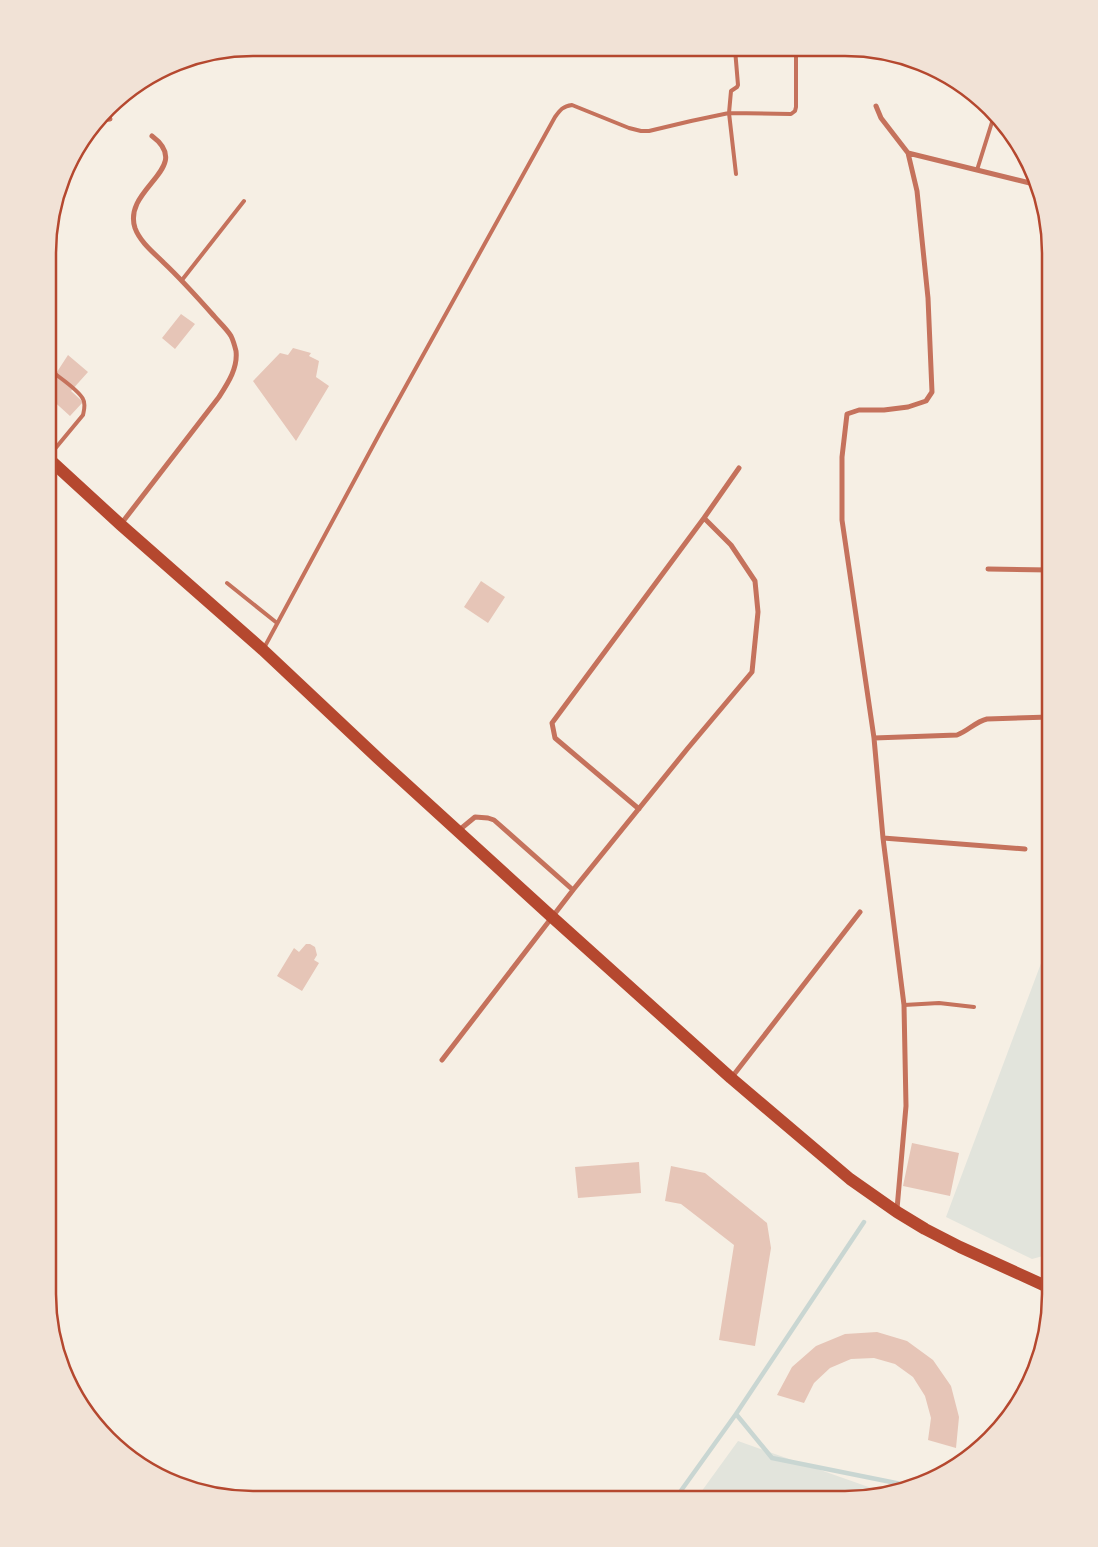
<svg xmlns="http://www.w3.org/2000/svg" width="1098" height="1547" font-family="Jost,sans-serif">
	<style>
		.green { fill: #e2e4dc }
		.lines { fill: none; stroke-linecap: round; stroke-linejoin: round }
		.stream { stroke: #c9d6d2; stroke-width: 4.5 }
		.building { fill: #e6c5b7 }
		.service { stroke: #c5725c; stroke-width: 4 }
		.minor { stroke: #c5725c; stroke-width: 5 }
		.trunk { stroke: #b5482f; stroke-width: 12 }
		.rim { fill: none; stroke: #b5482f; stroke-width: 2.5 }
	</style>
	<rect width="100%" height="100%" fill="#f6efe4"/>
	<path class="green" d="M 1043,958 L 1050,961 L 1050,1254 L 1032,1259 L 946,1217 Z
		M 738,1441 L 880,1491 L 845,1499 L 696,1499 Z"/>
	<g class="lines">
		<path class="stream" d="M 736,1414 L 772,1458 L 906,1485
			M 675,1499 L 736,1414 L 864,1222"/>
	</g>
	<path class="building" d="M 181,314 L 195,324 L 175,349 L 162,338 Z
		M 293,348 L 311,353 L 309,356 L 319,361 L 316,377 L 329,386 L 296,441 L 253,381 L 280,353 L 288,355 Z
		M 68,355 L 88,372 L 71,391 L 83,402 L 70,416 L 49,397 L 49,369 L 55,375 Z
		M 481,581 L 505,597 L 488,623 L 464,607 Z
		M 306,944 L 310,944 L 315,947 L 317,955 L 314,960 L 319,963 L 302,991 L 277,976 L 294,948 L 299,952 Z
		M 912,1143 L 959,1153 L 950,1196 L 903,1186 Z
		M 639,1162 L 641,1193 L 578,1198 L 575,1167 Z
		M 671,1166 L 705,1173 L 767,1223 L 771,1248 L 755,1346 L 719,1340 L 734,1245 L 681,1204 L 665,1201 Z
		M 877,1332 L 907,1341 L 933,1360 L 951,1386 L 959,1417 L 956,1448 L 928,1440 L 931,1418 L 925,1396 L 913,1377 L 895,1364 L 874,1358 L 851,1359 L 830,1368 L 814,1383 L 804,1403 L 777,1395 L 792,1367 L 816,1346 L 845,1334 Z"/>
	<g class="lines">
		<path class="service" d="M 735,49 L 738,85 L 737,87 L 731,91 L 729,113 L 791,114 L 795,111 L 796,107 L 796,49
			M 977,170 L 993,119
			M 182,280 L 244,201
			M 49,456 L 83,415 C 84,410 86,404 83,399 C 78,389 58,377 49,369
			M 227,583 L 277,623
			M 264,648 L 381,431 L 555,117 C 560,110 563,106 572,105 L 629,128 L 641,131 L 649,131 L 691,121 L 729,113 L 736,174
			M 904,1005 L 939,1003 L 974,1007"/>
		<path class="minor" d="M 876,106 L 881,118 L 908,153 L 917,191 L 928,298 L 932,392 L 926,401 L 908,407 L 884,410 L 859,410 L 847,414 L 842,457 L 842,520 L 874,738 L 883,838 L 904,1005 L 906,1106 L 897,1209
			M 100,120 L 110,119
			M 908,153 L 1034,184
			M 121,524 L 219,397 C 228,383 238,368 236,351 C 235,347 233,340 231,336 C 227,329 219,322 214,316 C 198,298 182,280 164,263 C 154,253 140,242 135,228 C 122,188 195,168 152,136
			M 988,569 L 1050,570
			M 874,738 L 957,735 C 968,731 975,722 987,719 L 1050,717
			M 639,809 L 555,738 L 552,723 L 704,518 L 739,468
			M 458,831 L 475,817 L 488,818 L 494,820 L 573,890
			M 883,838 L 1025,849
			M 442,1060 L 573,890 L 688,748 L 752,672 L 758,612 L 755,581 L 731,545 L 704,518
			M 732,1077 L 860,912"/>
		<path class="trunk" d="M 49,459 L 121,525 L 263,650 L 382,762 L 552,917 L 731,1078 L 850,1179 L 897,1212 L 925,1229 L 960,1247 L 1050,1288"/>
	</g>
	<path d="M0 0H1098V1547H0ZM253 56H845A197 197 0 0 1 1042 253V1294A197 197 0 0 1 845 1491H253A197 197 0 0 1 56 1294V253A197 197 0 0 1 253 56Z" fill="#f1e2d6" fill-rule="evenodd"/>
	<path class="rim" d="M253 56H845A197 197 0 0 1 1042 253V1294A197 197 0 0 1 845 1491H253A197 197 0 0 1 56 1294V253A197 197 0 0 1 253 56Z"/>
</svg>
